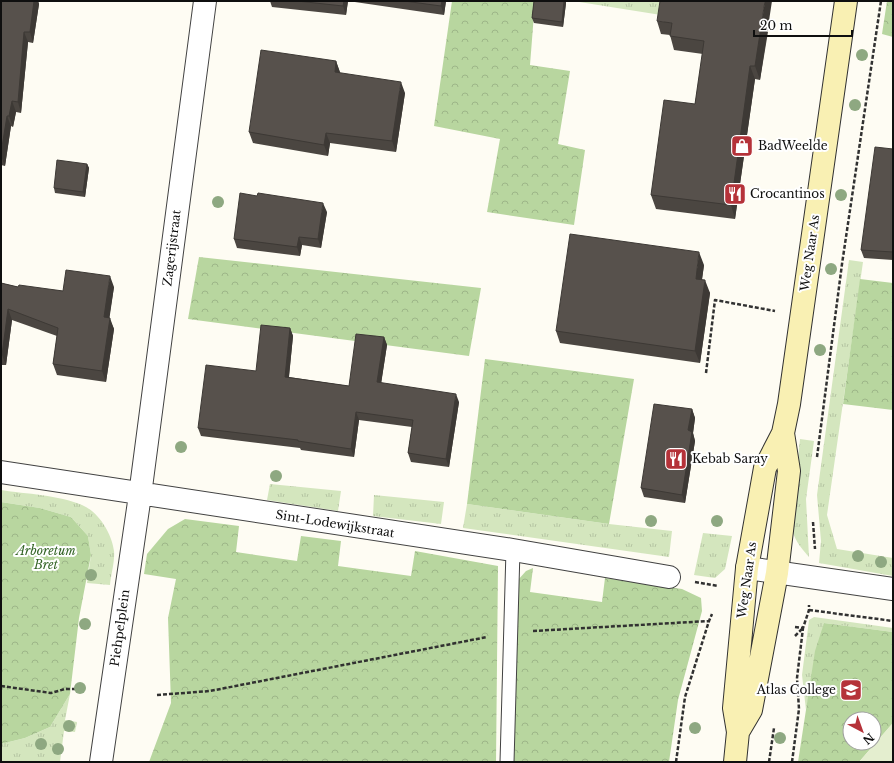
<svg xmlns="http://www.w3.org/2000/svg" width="894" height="763" font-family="'Libre Baskerville',serif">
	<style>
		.grass { fill: url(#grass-tufts) }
		.forest { fill: url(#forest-crowns); fill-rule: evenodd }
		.pitch { fill: #e4eecf }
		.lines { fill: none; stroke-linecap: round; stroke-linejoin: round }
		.service-casing { stroke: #424242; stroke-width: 15 }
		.minor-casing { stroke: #424242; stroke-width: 24 }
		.secondary-casing { stroke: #313131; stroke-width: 24 }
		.path { stroke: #313131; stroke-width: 2.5; stroke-dasharray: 4 2; stroke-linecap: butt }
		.service { stroke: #fff; stroke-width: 13 }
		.minor { stroke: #fff; stroke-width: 22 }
		.secondary { stroke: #f9f0b3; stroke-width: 22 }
		.tree { fill: #8ea881 }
		.wall { fill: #4b4641 }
		.shaded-wall { fill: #3d3935 }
		.building { fill: #57514c; stroke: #3d3935 }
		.labels { text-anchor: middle; stroke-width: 4; stroke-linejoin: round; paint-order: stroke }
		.poi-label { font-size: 12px; fill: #0f0f0f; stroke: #fff; text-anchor: start }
		.street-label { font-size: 12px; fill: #0f0f0f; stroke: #fff }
		.park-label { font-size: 12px; font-style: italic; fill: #326324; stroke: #fff }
	</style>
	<defs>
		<pattern id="grass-tufts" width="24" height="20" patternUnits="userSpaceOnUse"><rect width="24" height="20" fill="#d4e6be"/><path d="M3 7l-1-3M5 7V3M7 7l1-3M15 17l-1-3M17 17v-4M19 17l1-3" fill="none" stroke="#b5c4a2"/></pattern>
		<pattern id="forest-crowns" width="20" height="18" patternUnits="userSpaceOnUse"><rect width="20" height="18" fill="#b8d69f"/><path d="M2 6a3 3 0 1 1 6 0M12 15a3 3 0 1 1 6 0" fill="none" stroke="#9db688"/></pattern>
	</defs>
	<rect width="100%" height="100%" fill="#fefcf3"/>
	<path class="grass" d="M 573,1 L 663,1 L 661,15 Z
		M 849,260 L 863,262 L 827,515 L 837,549 L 893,558 L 893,576 L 819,563 L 821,541 L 817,495 Z
		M 800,439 L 814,441 L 806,499 L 809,557 C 800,547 794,539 791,526 Z
		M 270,484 L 341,491 L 338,511 L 267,500 Z
		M 1,490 C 26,494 59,495 82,505 C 99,512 112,534 114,551 C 115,561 111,574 110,585 L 87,583 L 91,555 L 88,536 L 71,517 L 40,508 L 1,502 Z
		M 374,495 L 444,502 L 441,524 L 373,516 Z
		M 467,504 L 609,524 L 672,531 L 669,557 L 463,528 Z
		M 703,533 L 732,536 L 725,569 L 715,578 L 694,575 Z
		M 814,617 L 893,628 L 893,632 L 824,623 L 806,710 L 802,675 L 809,620 Z
		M 70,694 L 65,720 L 77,722 L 75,732 L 64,731 L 60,762 L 1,762 L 1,744 L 25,738 L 50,727 Z"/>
	<path class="forest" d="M 452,1 L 535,1 L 530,65 L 570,71 L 558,144 L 585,150 L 574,225 L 487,212 L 500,139 L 434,126 Z
		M 887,1 L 893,1 L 893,37 L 882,34 Z
		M 199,257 L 481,288 L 469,356 L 188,319 Z
		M 860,279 L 893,283 L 893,410 L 843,404 Z
		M 485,359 L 634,379 L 609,524 L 467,504 Z
		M 1,502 L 40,508 L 71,517 L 88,536 L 91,555 L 79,618 L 70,694 L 50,727 L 25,738 L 1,744 Z
		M 185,519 L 239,526 L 236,552 L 297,561 L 301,536 L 341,541 L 338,566 L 411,576 L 415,551 L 498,566 L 496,762 L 149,762 L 171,703 L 168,618 L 176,579 L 144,574 L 147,554 L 168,529 Z
		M 533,568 L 530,592 L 602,602 L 605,578 L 682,589 L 701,598 L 702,611 L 678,700 L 669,762 L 514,762 L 518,580 L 526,571 Z
		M 824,623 L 893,632 L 893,723 L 859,762 L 798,762 L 815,651 ZM 850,719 L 874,719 L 874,743 L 850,743 Z"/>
	<path class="pitch" d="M 893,723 L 893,762 L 859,762 L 891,725 Z"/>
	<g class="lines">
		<g class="service-casing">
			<path id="service" d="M 507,762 L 513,550"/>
		</g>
		<g class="minor-casing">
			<path id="minor" d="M 1,472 L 513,550 L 669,577
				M 747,568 L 893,589
				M 101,762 L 140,495 L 205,1"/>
		</g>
		<g class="secondary-casing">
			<path id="secondary" d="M 738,732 L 751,710 L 777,573 L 789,471 L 783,433
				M 735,762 L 738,732 L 734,708 L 747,568 L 765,468 L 783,433 L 789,404 L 846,1"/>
		</g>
		<path class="path" d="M 706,373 L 715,300 L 775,311
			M 817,457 L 842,264 L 881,1
			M 813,522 L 815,549
			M 695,582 L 718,586
			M 809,610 L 893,621
			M 795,627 L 803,628 L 809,610 L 809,605
			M 533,631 L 709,621
			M 795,636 L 803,628
			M 1,686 L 51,693 L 65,689 L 83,689
			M 157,695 L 210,691 L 487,637
			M 676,762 L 685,697 L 709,621 L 712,614
			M 769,762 L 774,728
			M 792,762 L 799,709 L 797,678 L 803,628"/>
		<use href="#service" class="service"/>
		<use href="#minor" class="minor"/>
		<use href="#secondary" class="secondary"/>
	</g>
	<g class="tree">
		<circle cx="862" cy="55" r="6"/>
		<circle cx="855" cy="105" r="6"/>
		<circle cx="841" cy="195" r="6"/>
		<circle cx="218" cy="202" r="6"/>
		<circle cx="831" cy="269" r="6"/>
		<circle cx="820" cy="350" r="6"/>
		<circle cx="181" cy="447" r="6"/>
		<circle cx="276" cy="476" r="6"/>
		<circle cx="651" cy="521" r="6"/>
		<circle cx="717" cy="521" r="6"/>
		<circle cx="858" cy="556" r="6"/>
		<circle cx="881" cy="562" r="6"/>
		<circle cx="91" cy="575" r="6"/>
		<circle cx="85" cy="624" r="6"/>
		<circle cx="80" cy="688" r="6"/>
		<circle cx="69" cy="726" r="6"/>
		<circle cx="695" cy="728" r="6"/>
		<circle cx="780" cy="738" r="6"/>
		<circle cx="41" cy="744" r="6"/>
		<circle cx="58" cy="749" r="6"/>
	</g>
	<path class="wall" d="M 1,1 L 38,1 L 39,4 L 33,43 L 28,42 L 21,113 L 16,112 L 13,127 L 11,126 L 5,166 L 1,165 Z
		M 270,1 L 446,1 L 444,15 L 348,1 L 346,15 L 272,7 Z
		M 534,1 L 566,1 L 566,3 L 563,27 L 534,23 L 532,18 Z
		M 657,21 L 768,32 L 760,80 L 755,79 L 735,219 L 656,209 L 651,195 L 695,104 L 703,54 L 674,50 L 670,35 L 661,34 Z
		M 336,61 L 340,73 L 405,93 L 396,152 L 330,143 L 328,156 L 253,143 L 249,132 Z
		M 893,149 L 893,260 L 864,258 L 861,250 Z
		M 87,164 L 89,168 L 85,197 L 55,193 L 54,188 Z
		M 327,212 L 321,248 L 302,245 L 300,256 L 237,248 L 234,239 Z
		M 704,265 L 702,280 L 710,293 L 700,363 L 560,343 L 556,331 Z
		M 1,283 L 18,287 L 63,291 L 114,287 L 109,318 L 114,329 L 106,382 L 57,375 L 53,364 L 57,336 L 12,320 L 6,365 L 1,365 Z
		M 290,328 L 293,336 L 289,377 L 349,386 L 384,337 L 387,345 L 381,383 L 459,402 L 449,467 L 411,462 L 408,453 L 412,427 L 359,420 L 354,457 L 301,450 L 300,448 L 201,436 L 198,428 L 256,371 Z
		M 692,409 L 695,418 L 693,433 L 695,441 L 685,503 L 644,497 L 641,488 Z"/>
	<path class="shaded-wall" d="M 34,1 L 38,1 L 39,4 L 33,43 L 30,32 Z
		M 344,1 L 348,1 L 346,15 L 343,6 Z
		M 442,1 L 446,1 L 444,15 L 441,6 Z
		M 564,1 L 566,1 L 566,3 L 563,27 L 562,22 Z
		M 765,1 L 772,1 L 760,80 L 755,66 Z
		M 24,32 L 28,42 L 21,113 L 18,102 Z
		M 336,61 L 340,72 L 339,83 L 335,72 Z
		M 750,66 L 755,79 L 735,219 L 731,205 Z
		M 401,82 L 405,93 L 396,152 L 392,141 Z
		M 12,101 L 16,112 L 13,127 L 9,116 Z
		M 7,116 L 11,126 L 5,166 L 1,156 L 1,153 Z
		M 326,133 L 330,143 L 328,156 L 324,145 Z
		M 87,164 L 89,168 L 85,197 L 83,192 Z
		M 323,203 L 327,212 L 321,248 L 318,239 Z
		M 299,237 L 302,245 L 300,256 L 297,247 Z
		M 699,252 L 704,265 L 700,292 L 696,279 Z
		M 110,276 L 114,287 L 108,328 L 104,317 Z
		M 705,280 L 710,293 L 700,363 L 695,351 Z
		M 8,309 L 12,320 L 6,365 L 2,355 Z
		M 110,318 L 114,329 L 106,382 L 102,371 Z
		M 290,328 L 293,336 L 288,385 L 285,377 Z
		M 384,337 L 387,345 L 380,391 L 377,382 Z
		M 456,394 L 459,402 L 449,467 L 446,459 Z
		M 692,409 L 695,418 L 693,433 L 695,441 L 685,503 L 682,495 L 688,430 Z
		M 356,412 L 359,420 L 354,457 L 351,449 Z"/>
	<path class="building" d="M 1,1 L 34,1 L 30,32 L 24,32 L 18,102 L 12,101 L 9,116 L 7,116 L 1,153 Z
		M 297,1 L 344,1 L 343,6 Z
		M 404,1 L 442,1 L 441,6 Z
		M 534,1 L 564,1 L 562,22 L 532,18 Z
		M 660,1 L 765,1 L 755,66 L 750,66 L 731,205 L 651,195 L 664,100 L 695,104 L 704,41 L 670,36 L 672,23 L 657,21 Z
		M 261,50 L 336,61 L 335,72 L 401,82 L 392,141 L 326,133 L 324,145 L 249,132 Z
		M 875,147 L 893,149 L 893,252 L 861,250 Z
		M 57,160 L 87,164 L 83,192 L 54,188 Z
		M 240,193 L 257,196 L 258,193 L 323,203 L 318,239 L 299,237 L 297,247 L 234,239 Z
		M 570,234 L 699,252 L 696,279 L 705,280 L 695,351 L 556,331 Z
		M 66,270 L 110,276 L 104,317 L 110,318 L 102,371 L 53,364 L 58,328 L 8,309 L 2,355 L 1,354 L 1,283 L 18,287 L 19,285 L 63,291 Z
		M 261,325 L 290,328 L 285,377 L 349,386 L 356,334 L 384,337 L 377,382 L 456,394 L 446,459 L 408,453 L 413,420 L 356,412 L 351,449 L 298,441 L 298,440 L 198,428 L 206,365 L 256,371 Z
		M 654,404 L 692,409 L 688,430 L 692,432 L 682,495 L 641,488 Z"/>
	<defs>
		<g id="shop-square" transform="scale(1.15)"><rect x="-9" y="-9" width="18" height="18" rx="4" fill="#b53239" stroke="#fff"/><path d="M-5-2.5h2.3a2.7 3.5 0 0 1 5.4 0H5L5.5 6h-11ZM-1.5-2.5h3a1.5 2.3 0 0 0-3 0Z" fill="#fff"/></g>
		<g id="restaurant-square" transform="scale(1.15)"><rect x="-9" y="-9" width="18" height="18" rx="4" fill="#b53239" stroke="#fff"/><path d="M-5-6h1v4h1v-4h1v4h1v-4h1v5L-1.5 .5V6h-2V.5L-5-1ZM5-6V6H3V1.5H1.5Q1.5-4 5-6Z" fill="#fff"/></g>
		<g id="school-square" transform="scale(1.15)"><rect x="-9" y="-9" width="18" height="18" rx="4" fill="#b53239" stroke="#fff"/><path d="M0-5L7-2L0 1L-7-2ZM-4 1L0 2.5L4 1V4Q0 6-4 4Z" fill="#fff"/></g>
	</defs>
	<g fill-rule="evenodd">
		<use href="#shop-square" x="742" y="146"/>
		<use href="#restaurant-square" x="735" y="194"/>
		<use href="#restaurant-square" x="676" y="459"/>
		<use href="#school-square" x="851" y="690"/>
	</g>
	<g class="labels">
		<g class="poi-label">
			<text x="758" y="150">BadWeelde</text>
			<text x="750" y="198">Crocantinos</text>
			<text x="692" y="463">Kebab Saray</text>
			<text x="836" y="694" text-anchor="end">Atlas College</text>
		</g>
		<g class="street-label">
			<text transform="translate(172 248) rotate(-83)" y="4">Zagerijstraat</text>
			<text transform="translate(810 253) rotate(-82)" y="4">Weg Naar As</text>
			<text transform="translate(335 524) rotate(9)" y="4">Sint-Lodewijkstraat</text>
			<text transform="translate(747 580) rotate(-82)" y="4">Weg Naar As</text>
			<text transform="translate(120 628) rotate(-82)" y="4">Piehpelplein</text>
		</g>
		<g class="park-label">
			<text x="46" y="555">Arboretum<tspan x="46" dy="14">Bret</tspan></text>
		</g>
	</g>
	<rect width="894" height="763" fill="none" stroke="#0f0f0f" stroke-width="4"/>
	<g transform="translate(862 731) rotate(139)"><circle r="19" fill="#ffffff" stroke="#9f9f9f"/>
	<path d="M0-3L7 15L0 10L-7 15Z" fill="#b53239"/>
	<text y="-6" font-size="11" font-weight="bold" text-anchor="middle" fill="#0f0f0f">N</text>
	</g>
	<path d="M754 30v6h98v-6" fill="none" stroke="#0f0f0f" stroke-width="2"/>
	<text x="760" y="30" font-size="12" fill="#0f0f0f" stroke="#ffffff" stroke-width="3" paint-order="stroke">20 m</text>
</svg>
